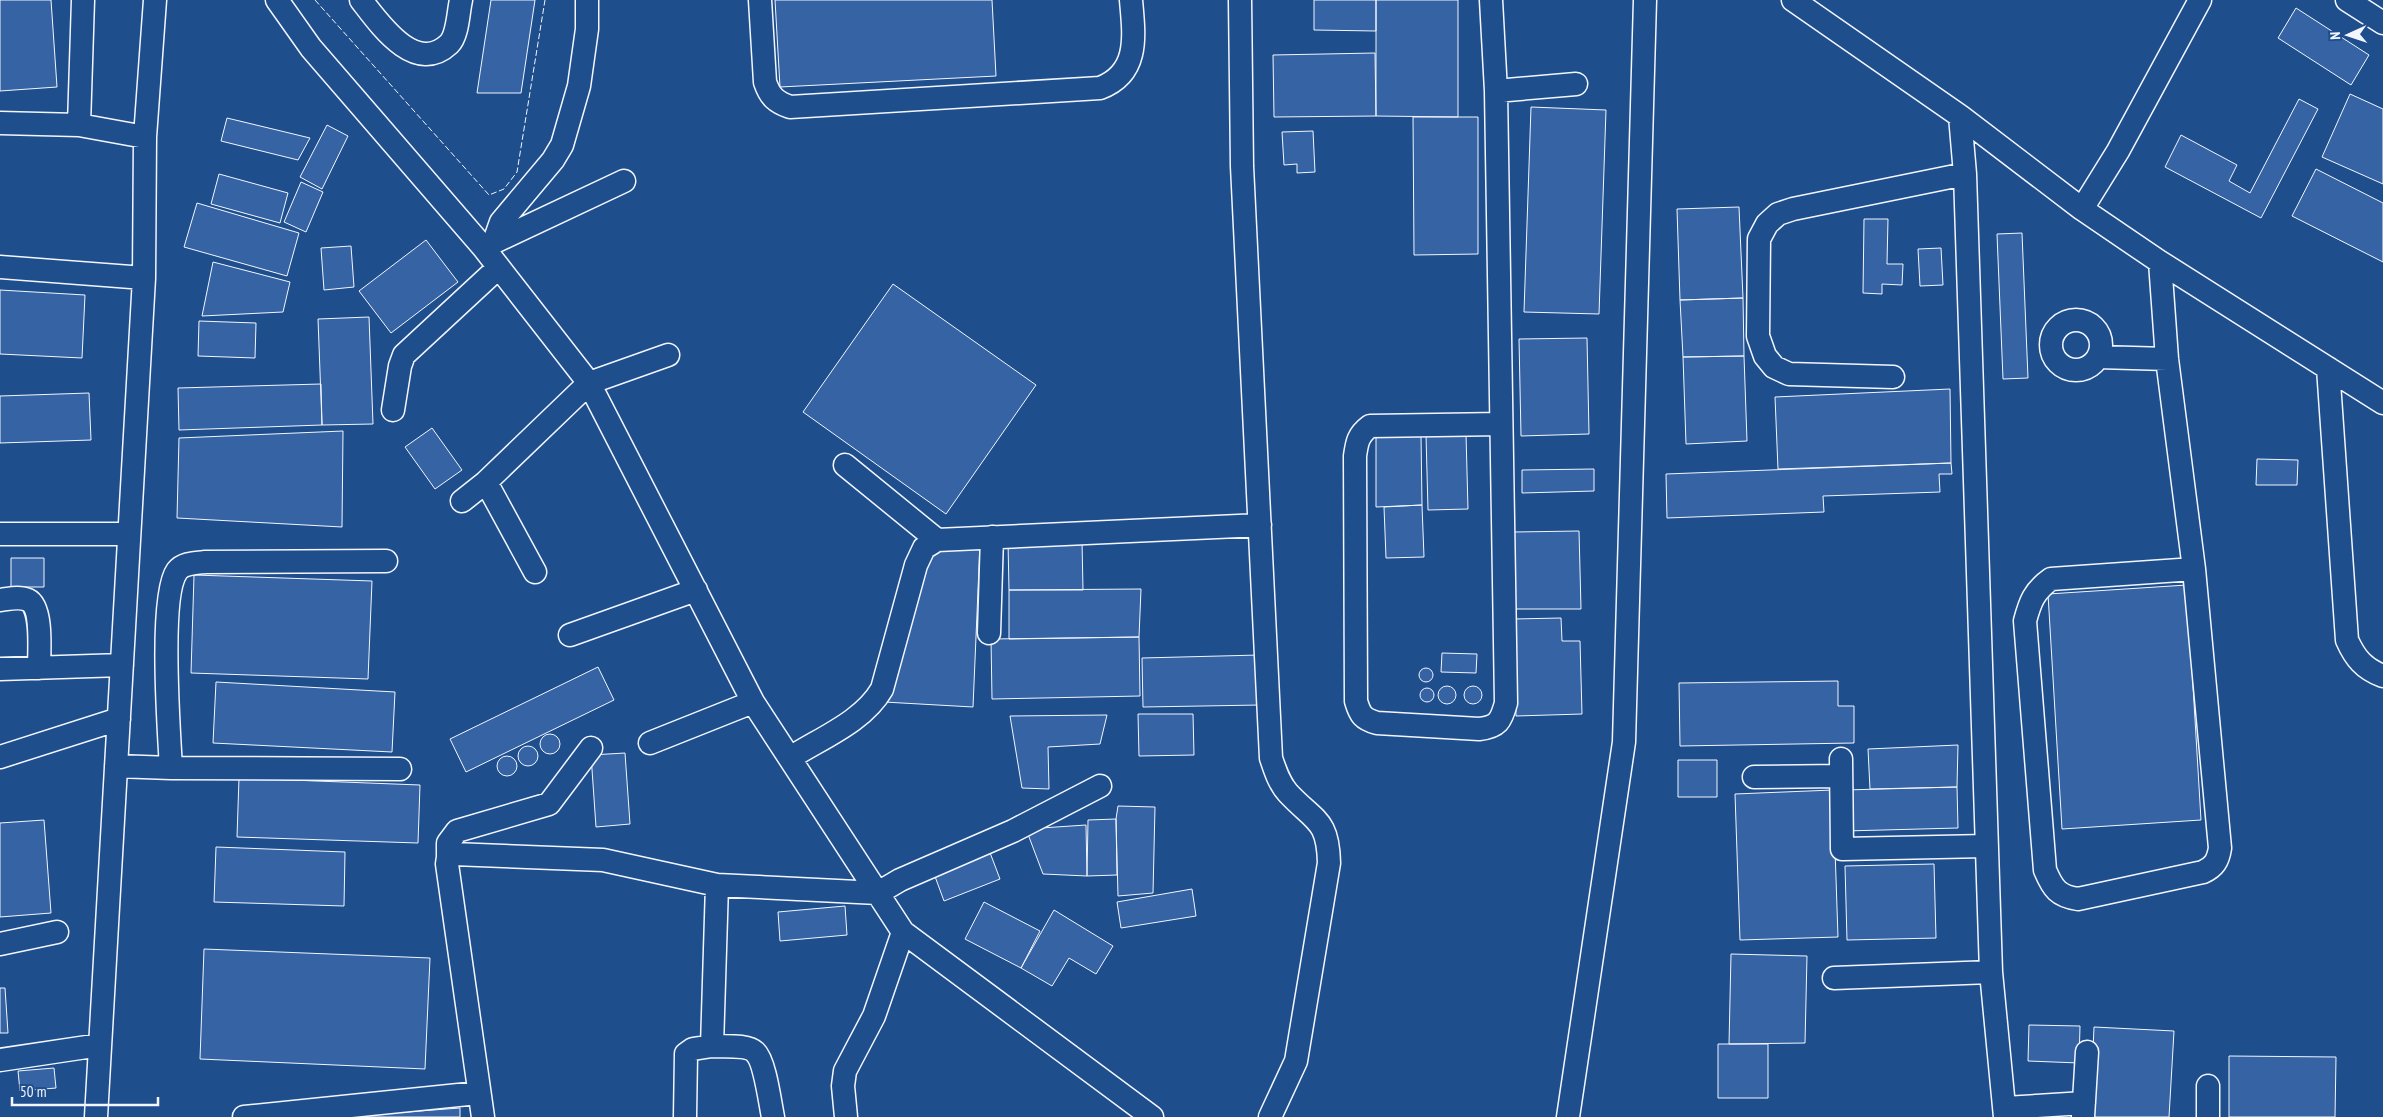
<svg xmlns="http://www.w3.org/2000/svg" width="2383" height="1117" font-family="'PT Sans Narrow',sans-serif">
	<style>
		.building { fill: #3563a3; stroke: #f2f6ff }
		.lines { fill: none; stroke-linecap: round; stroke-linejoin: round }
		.minor-casing { stroke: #f2f6ff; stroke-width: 25 }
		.minor { stroke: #1f4e8c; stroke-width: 22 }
		.fence { stroke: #f2f6ff; stroke-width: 1; stroke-dasharray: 6 2.5; stroke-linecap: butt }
	</style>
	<rect width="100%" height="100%" fill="#1f4e8c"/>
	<path class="building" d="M 0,0 L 51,0 L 57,87 L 0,91 Z
		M 491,0 L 535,0 L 521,93 L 477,93 Z
		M 775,0 L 992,0 L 996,76 L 780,87 Z
		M 1314,0 L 1376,0 L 1376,31 L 1314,30 Z
		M 1376,0 L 1458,0 L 1458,117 L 1376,116 Z
		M 2296,8 L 2369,55 L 2351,85 L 2278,38 Z
		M 1375,53 L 1376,116 L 1274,117 L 1273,55 Z
		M 2350,94 L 2383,109 L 2383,184 L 2322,157 Z
		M 2299,99 L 2318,109 L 2261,218 L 2165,167 L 2181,135 L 2237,165 L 2229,181 L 2250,193 Z
		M 1531,107 L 1606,110 L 1599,314 L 1524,312 Z
		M 1413,117 L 1478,117 L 1478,254 L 1414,255 Z
		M 227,118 L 310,138 L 298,160 L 221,141 Z
		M 327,125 L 348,136 L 322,189 L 300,177 Z
		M 1313,131 L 1315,172 L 1297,173 L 1297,164 L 1284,165 L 1282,132 Z
		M 2316,169 L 2383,203 L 2383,262 L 2292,216 Z
		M 219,174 L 288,193 L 280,223 L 211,204 Z
		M 301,182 L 323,192 L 306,232 L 284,222 Z
		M 197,203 L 299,233 L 287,276 L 184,247 Z
		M 1739,207 L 1743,298 L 1680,300 L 1677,209 Z
		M 1864,219 L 1888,219 L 1887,264 L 1903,264 L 1902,285 L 1882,284 L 1882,294 L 1863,293 Z
		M 2022,233 L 2028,378 L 2003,379 L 1997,234 Z
		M 426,240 L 458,282 L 391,333 L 359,291 Z
		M 351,246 L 354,287 L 324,290 L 321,248 Z
		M 1941,248 L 1943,285 L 1920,286 L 1918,249 Z
		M 213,262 L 290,282 L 283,312 L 202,316 Z
		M 893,284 L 1036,385 L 946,514 L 803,412 Z
		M 0,290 L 85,295 L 82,358 L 0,354 Z
		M 1743,298 L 1744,356 L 1683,357 L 1680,300 Z
		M 369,317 L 373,424 L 322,425 L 318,319 Z
		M 199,321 L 256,323 L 255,358 L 198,356 Z
		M 1587,338 L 1589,434 L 1521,436 L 1519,339 Z
		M 1744,356 L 1747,441 L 1686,444 L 1683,357 Z
		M 321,384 L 322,425 L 179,430 L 178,388 Z
		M 1950,389 L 1951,463 L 1778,469 L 1775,397 Z
		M 89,393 L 91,440 L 0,443 L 0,396 Z
		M 432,428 L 462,470 L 435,489 L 405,447 Z
		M 343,431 L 342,527 L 177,518 L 179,438 Z
		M 1466,434 L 1468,509 L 1428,510 L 1426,435 Z
		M 1376,435 L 1421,435 L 1422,505 L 1376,507 Z
		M 2257,459 L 2298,460 L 2297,485 L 2256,485 Z
		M 1951,463 L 1952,474 L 1939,474 L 1940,492 L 1823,496 L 1824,512 L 1667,518 L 1666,474 Z
		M 1594,469 L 1594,491 L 1522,493 L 1522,470 Z
		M 1422,505 L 1424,557 L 1386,558 L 1384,507 Z
		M 1579,531 L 1581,609 L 1515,609 L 1514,532 Z
		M 1082,541 L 1083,590 L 1009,590 L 1008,542 Z
		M 980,543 L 973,707 L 884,702 L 933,545 Z
		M 11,558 L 44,558 L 44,587 L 11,587 Z
		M 194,575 L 372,581 L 368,679 L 191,673 Z
		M 2187,585 L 2201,820 L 2062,829 L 2048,594 Z
		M 1141,589 L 1139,637 L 1009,639 L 1009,590 Z
		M 1561,618 L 1562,641 L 1580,641 L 1582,714 L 1516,716 L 1514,619 Z
		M 1139,637 L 1140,696 L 992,699 L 991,639 Z
		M 1442,653 L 1477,654 L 1476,673 L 1441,672 Z
		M 1259,655 L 1260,705 L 1143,707 L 1142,658 Z
		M 598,667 L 614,700 L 466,772 L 450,739 Z
		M1419 675a7 7 0 1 1 14 0a7 7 0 1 1-14 0Z
		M 1838,681 L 1838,706 L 1854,706 L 1854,743 L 1680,746 L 1679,683 Z
		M 216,682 L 395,692 L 392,752 L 213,743 Z
		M1438 695a9 9 0 1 1 18 0a9 9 0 1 1-18 0Z
		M1464 695a9 9 0 1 1 18 0a9 9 0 1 1-18 0Z
		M1420 695a7 7 0 1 1 14 0a7 7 0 1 1-14 0Z
		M 1138,714 L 1193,714 L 1194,755 L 1139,756 Z
		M 1107,715 L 1100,744 L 1048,747 L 1049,789 L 1022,788 L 1010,716 Z
		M540 744a10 10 0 1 1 20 0a10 10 0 1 1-20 0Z
		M 1958,745 L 1957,787 L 1870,789 L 1868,749 Z
		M518 756a10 10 0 1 1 20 0a10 10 0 1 1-20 0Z
		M 625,753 L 630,824 L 596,827 L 591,755 Z
		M497 766a10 10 0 1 1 20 0a10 10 0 1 1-20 0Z
		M 1678,760 L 1717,760 L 1717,797 L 1678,797 Z
		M 239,778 L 420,785 L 418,843 L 237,837 Z
		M 1957,787 L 1958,828 L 1845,831 L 1844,790 Z
		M 1833,790 L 1838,937 L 1740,940 L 1735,794 Z
		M 1118,806 L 1155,807 L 1153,893 L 1118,896 L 1116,819 Z
		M 1116,819 L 1117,875 L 1087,876 L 1088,820 Z
		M 44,820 L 51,913 L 0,917 L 0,823 Z
		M 1086,825 L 1087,876 L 1043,874 L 1026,829 Z
		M 216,847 L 345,852 L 344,906 L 214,902 Z
		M 989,850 L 1000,879 L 944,901 L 933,871 Z
		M 1934,864 L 1936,938 L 1847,940 L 1845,866 Z
		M 1192,889 L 1196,916 L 1121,928 L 1117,902 Z
		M 984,902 L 1040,931 L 1021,968 L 965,939 Z
		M 845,906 L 847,935 L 780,941 L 778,912 Z
		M 1054,910 L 1113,946 L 1096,974 L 1069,958 L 1052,986 L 1021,968 Z
		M 204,949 L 430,958 L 425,1069 L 200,1059 Z
		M 1731,954 L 1807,956 L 1805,1043 L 1729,1044 Z
		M 0,988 L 5,988 L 8,1033 L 0,1033 Z
		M 2029,1025 L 2080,1026 L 2079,1063 L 2028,1061 Z
		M 2094,1027 L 2174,1031 L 2169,1117 L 2090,1117 Z
		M 1718,1044 L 1768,1044 L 1768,1098 L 1718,1098 Z
		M 2229,1056 L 2336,1057 L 2335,1117 L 2229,1117 Z
		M 54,1068 L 56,1088 L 20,1091 L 18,1071 Z
		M 460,1108 L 460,1117 L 338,1117 Z"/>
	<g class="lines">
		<g class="minor-casing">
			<path id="minor" d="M 277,0 L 311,48 L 483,247 L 589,383 L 753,702 L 903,932 L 1152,1117
				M 361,0 C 379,23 415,76 449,44 C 458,35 458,13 461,0
				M 760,0 L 765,82 C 770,97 776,102 790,107 L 1100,88 C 1140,73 1134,35 1131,0
				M 1240,0 L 1242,166 L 1271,758 C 1275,770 1279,783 1288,793 C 1315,822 1328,819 1329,863 L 1296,1061 L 1270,1117
				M 1491,0 L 1496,91 L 1506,703 C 1501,721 1498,727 1479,729 L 1377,723 C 1363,719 1360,715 1356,701 L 1355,456 C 1357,442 1358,435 1370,426 L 1501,424
				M 1793,0 L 1960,116 L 2082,209 L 2160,262 L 2383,403
				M 2347,0 L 2383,23
				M 1496,91 L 1576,84
				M 1960,116 L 1965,174 L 1991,972 L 2005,1117
				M 0,123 L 79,125 L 145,137
				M 79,125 L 83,0
				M 2082,209 L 2118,151 L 2200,0
				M 494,242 L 501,222 L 553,160 L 562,145 L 579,86 L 587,29 L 587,0
				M 488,245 L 624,181
				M 2160,262 L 2167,359 L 2194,569 L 2220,848 C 2218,861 2214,867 2203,872 L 2078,899 C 2058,896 2053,889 2045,870 L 2025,621 C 2030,602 2034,591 2051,579 L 2194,569
				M 0,267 L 144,278
				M2051 345a25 25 0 1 1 50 0a25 25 0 1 1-50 0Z
				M 2098,357 L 2167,359
				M 2328,368 L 2347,640 C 2355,658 2364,669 2383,676
				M 1893,377 L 1789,374 L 1774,367 L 1765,356 L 1758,336 L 1759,239 L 1767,224 L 1778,214 L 1793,209 L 1965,174
				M 393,410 L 400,366 L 404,355 L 498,268
				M 845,465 L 937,540
				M 486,482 L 535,572
				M 462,501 L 486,482 L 589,383 L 668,355
				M 0,534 L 129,534
				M 0,600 C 9,599 19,596 28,600 C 43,607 39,653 39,668
				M 989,633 L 992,537
				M 570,635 L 696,590
				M 0,669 L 122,665
				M 650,743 L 753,702
				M 0,757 L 119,719
				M 790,758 C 821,738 863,722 882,689 L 916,565 L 924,548 L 937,540 L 1260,525
				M 1841,759 L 1842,849 L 1986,846
				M 116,766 L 171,768 L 400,769
				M 171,768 C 169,733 159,596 177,571 C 183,563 195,563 205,562 L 386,561
				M 1754,777 L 1840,776
				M 448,857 L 448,843 L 457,831 L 549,804 L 591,748
				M 0,944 L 57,932
				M 1834,978 L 1991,972
				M 712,1046 C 723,1047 747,1044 755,1052 C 765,1061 770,1103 773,1117
				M 0,1060 L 100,1045
				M 2208,1086 L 2208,1117
				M 2005,1108 L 2084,1103
				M 96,1117 L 144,278 L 145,137 L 155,0
				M 244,1117 L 478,1093
				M 483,1117 L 447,864 L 448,857 L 453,854 L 603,860 L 717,885 L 878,893 L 900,880 L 1013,831 L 1100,786
				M 685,1117 L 686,1054 L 693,1049 L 712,1046 L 717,885
				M 846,1117 L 843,1086 L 845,1071 L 874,1016 L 903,932
				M 1568,1117 L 1624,742 L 1645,0
				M 2083,1117 L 2087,1052"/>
		</g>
		<use href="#minor" class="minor"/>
		<path class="fence" d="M 315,0 L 489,195 L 504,189 L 517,172 L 545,0"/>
	</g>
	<g transform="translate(2348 35) rotate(267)" stroke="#1f4e8c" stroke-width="4" paint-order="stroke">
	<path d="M0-4L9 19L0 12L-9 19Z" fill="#f2f6ff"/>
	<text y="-8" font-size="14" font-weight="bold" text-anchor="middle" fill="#f2f6ff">N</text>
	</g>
	<path d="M12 1097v8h146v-8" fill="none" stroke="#f2f6ff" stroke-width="2.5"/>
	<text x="20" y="1097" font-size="15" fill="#f2f6ff" stroke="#1f4e8c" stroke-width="4" paint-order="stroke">50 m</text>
</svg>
